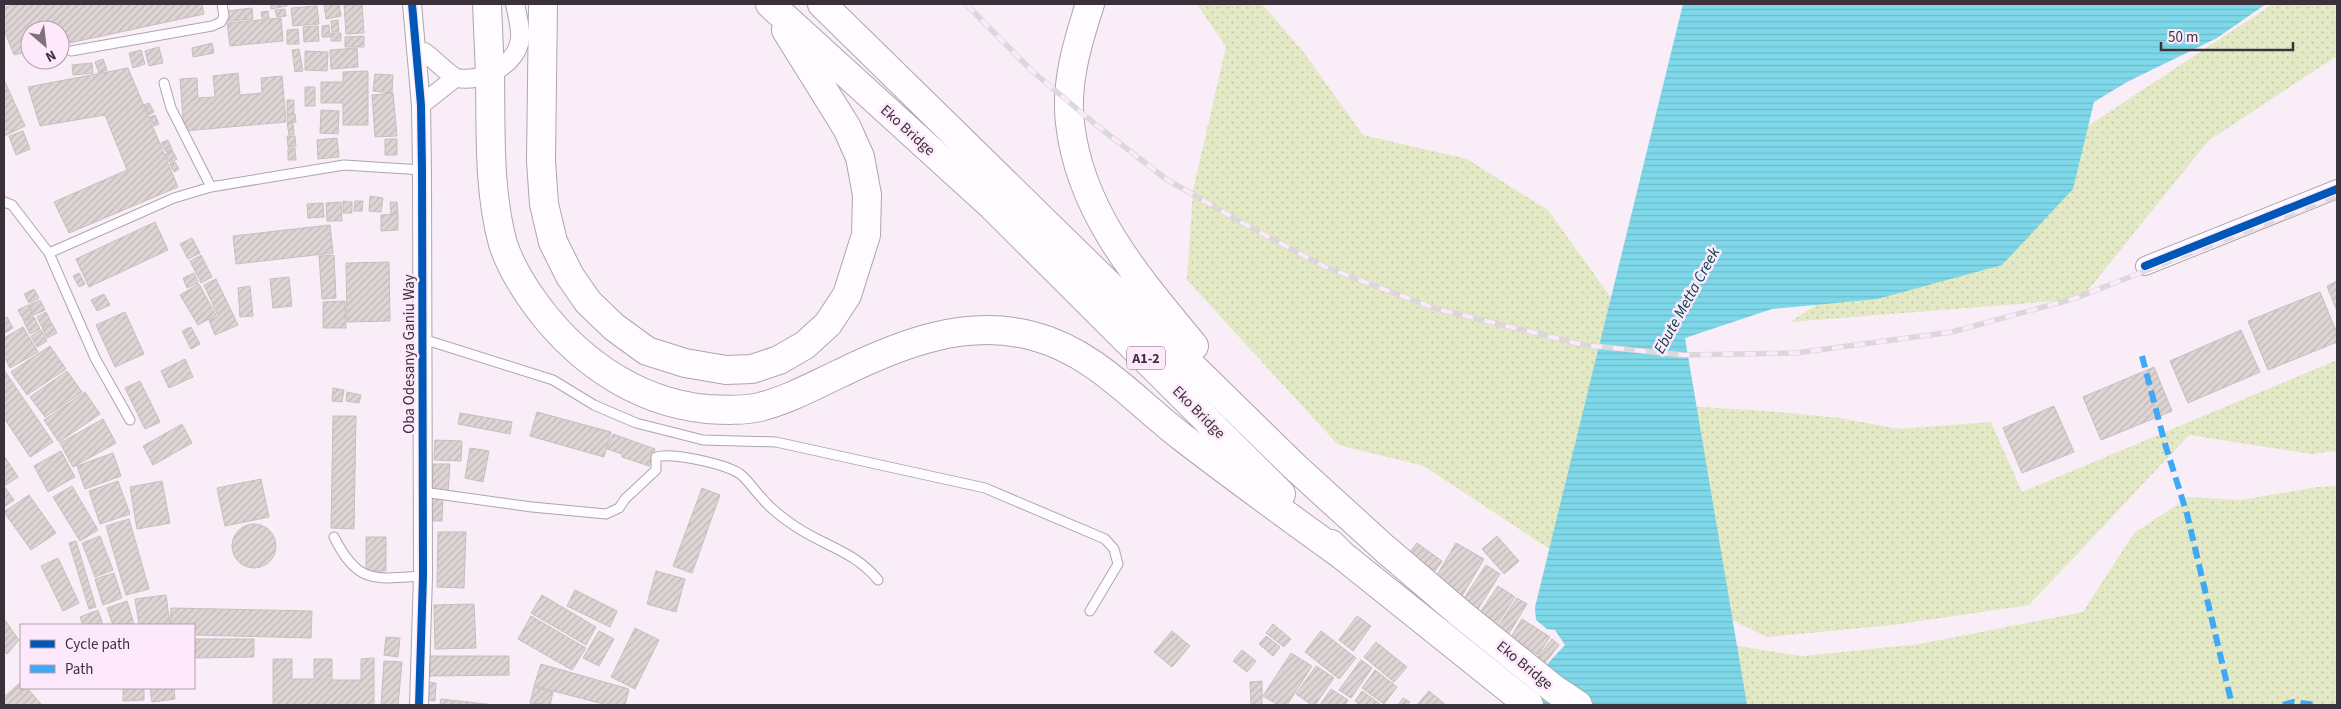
<svg xmlns="http://www.w3.org/2000/svg" width="2341" height="709" font-family="'Source Sans 3',sans-serif">
	<style>
		.grass { fill: url(#grass-dots) }
		.water { fill: url(#water-rules) }
		.building { fill: url(#building-hatch); stroke: #c8bebe }
		.lines { fill: none; stroke-linecap: round; stroke-linejoin: round }
		.service-casing { stroke: #afa5ae; stroke-width: 11 }
		.minor-casing { stroke: #afa5ae; stroke-width: 20 }
		.primary-casing { stroke: #afa5ae; stroke-width: 30 }
		.motorway-casing { stroke: #afa5ae; stroke-width: 30 }
		.service { stroke: #fefcfe; stroke-width: 9 }
		.minor { stroke: #fefcfe; stroke-width: 18 }
		.primary { stroke: #fefcfe; stroke-width: 28 }
		.motorway { stroke: #fefcfe; stroke-width: 28 }
		.rail-casing { stroke: #dbd8db; stroke-width: 5.5 }
		.rail { stroke: #fee9fc; stroke-width: 4; stroke-dasharray: 11; stroke-linecap: butt }
		.quiet { stroke: #3fa9f5; stroke-width: 6; stroke-dasharray: 12 6; stroke-linecap: butt }
		.cycleway-casing { stroke: #fee9fc; stroke-width: 11 }
		.cycleway { stroke: #0057b8; stroke-width: 8 }
		.labels { text-anchor: middle; stroke-width: 5; stroke-linejoin: round; paint-order: stroke }
		.shield { fill: #fee9fc; stroke: #766874; stroke-width: 1 }
		.shield-label { font-size: 14px; font-weight: bold; fill: #3b313a }
		.street-label { font-size: 15px; fill: #3b313a; stroke: #fee9fc }
		.water-label { font-size: 16px; font-style: italic; fill: #0a464e; stroke: #fee9fc }
	</style>
	<defs>
		<pattern id="grass-dots" width="8" height="8" patternUnits="userSpaceOnUse" patternTransform="scale(1.25)"><rect width="8" height="8" fill="#e3e9c5"/><path d="M2 2h.1M6 6h.1" fill="none" stroke="#c4c8aa" stroke-width="1.8" stroke-linecap="round"/></pattern>
		<pattern id="water-rules" width="6" height="5" patternUnits="userSpaceOnUse" patternTransform="scale(1.25)"><rect width="6" height="5" fill="#7ed8e9"/><path d="M0 2.5h6" fill="none" stroke="#6ebac9"/></pattern>
		<pattern id="building-hatch" width="6" height="6" patternUnits="userSpaceOnUse" patternTransform="scale(1.25)"><rect width="6" height="6" fill="#ded4d4"/><path d="M-1 1l2-2M0 6l6-6M5 7l2-2" fill="none" stroke="#bfb6b7"/></pattern>
	</defs>
	<rect width="100%" height="100%" fill="#f9eef8"/>
	<path class="grass" d="M 1197,4 L 1262,4 L 1302,50 L 1363,135 L 1467,159 L 1548,210 L 1620,310 L 1551,550 L 1424,466 L 1338,445 L 1187,280 L 1193,190 L 1226,47 Z
		M 2273,4 L 2337,4 L 2337,56 L 2208,141 L 2081,299 L 1790,322 Z
		M 2337,360 L 2337,451 L 2311,454 L 2189,435 L 2029,605 L 1893,625 L 1767,637 L 1728,618 L 1684,406 L 1767,411 L 1840,418 L 1899,429 L 1991,422 L 2022,492 Z
		M 2337,486 L 2337,705 L 1711,705 L 1718,643 L 1802,656 L 1920,644 L 2083,612 L 2134,533 L 2189,497 L 2240,500 L 2318,487 Z"/>
	<path class="water" d="M 1683,4 L 2266,4 L 2217,38 L 2127,82 L 2094,102 L 2073,189 L 2002,265 L 1877,299 L 1772,309 L 1685,338 L 1747,705 L 1509,705 L 1565,645 L 1555,630 L 1547,629 L 1536,620 L 1535,607 Z"/>
	<path class="building" d="M 21,4 L 202,4 L 204,14 L 60,45 L 60,30 L 30,30 L 30,51 L 14,55 L 4,30 L 4,7 Z
		M 271,4 L 287,4 L 287,6 L 271,9 Z
		M 324,4 L 339,4 L 341,16 L 326,19 Z
		M 344,4 L 362,4 L 364,33 L 346,34 Z
		M 317,6 L 319,24 L 293,26 L 291,8 Z
		M 252,8 L 253,19 L 228,21 L 227,11 Z
		M 285,9 L 286,16 L 277,17 L 275,10 Z
		M 268,11 L 269,18 L 262,18 L 261,12 Z
		M 281,18 L 283,41 L 230,46 L 227,23 Z
		M 338,20 L 339,31 L 332,32 L 331,21 Z
		M 329,25 L 330,37 L 322,37 L 322,26 Z
		M 318,26 L 319,41 L 304,42 L 303,27 Z
		M 298,29 L 299,44 L 287,44 L 287,30 Z
		M 331,33 L 341,33 L 341,41 L 331,41 Z
		M 364,36 L 364,47 L 345,47 L 345,37 Z
		M 212,43 L 214,53 L 193,57 L 192,48 Z
		M 159,47 L 163,63 L 149,66 L 145,51 Z
		M 357,48 L 358,67 L 331,69 L 330,50 Z
		M 299,49 L 303,71 L 295,72 L 292,50 Z
		M 141,50 L 145,64 L 133,68 L 129,53 Z
		M 305,51 L 328,52 L 327,71 L 305,70 Z
		M 103,59 L 107,70 L 99,73 L 95,62 Z
		M 92,63 L 93,73 L 73,75 L 72,65 Z
		M 128,68 L 178,187 L 69,233 L 54,202 L 127,170 L 105,115 L 40,126 L 28,87 Z
		M 368,71 L 368,125 L 343,125 L 343,103 L 321,103 L 321,82 L 343,82 L 343,72 Z
		M 238,73 L 240,95 L 262,93 L 261,78 L 282,76 L 286,122 L 184,131 L 180,79 L 197,78 L 198,98 L 215,97 L 213,76 Z
		M 375,74 L 393,75 L 392,93 L 373,91 Z
		M 4,80 L 25,126 L 4,136 Z
		M 305,87 L 315,87 L 315,106 L 305,106 Z
		M 393,93 L 397,136 L 375,137 L 372,95 Z
		M 287,100 L 294,100 L 294,114 L 287,114 Z
		M 149,103 L 154,112 L 149,115 L 144,105 Z
		M 321,110 L 339,111 L 338,134 L 320,133 Z
		M 295,114 L 296,122 L 288,123 L 287,115 Z
		M 155,115 L 159,124 L 154,126 L 150,117 Z
		M 287,123 L 293,123 L 294,134 L 289,135 Z
		M 23,131 L 30,149 L 16,155 L 9,136 Z
		M 287,136 L 295,136 L 296,146 L 288,147 Z
		M 337,138 L 339,157 L 318,159 L 317,140 Z
		M 385,139 L 397,139 L 397,155 L 385,155 Z
		M 168,140 L 172,149 L 166,152 L 161,143 Z
		M 288,148 L 295,148 L 296,160 L 288,160 Z
		M 172,150 L 177,159 L 170,163 L 165,154 Z
		M 175,162 L 179,169 L 174,172 L 170,164 Z
		M 370,196 L 383,198 L 381,212 L 369,211 Z
		M 343,201 L 352,202 L 352,213 L 343,213 Z
		M 355,201 L 363,201 L 362,211 L 354,211 Z
		M 341,202 L 342,221 L 327,221 L 326,203 Z
		M 390,202 L 397,202 L 398,213 L 391,214 Z
		M 323,203 L 324,217 L 308,218 L 307,204 Z
		M 398,214 L 398,230 L 381,231 L 381,215 Z
		M 155,222 L 168,250 L 89,287 L 76,259 Z
		M 330,225 L 333,253 L 236,264 L 233,236 Z
		M 192,238 L 200,253 L 188,259 L 180,244 Z
		M 201,255 L 212,277 L 201,283 L 190,261 Z
		M 334,255 L 336,298 L 322,299 L 319,256 Z
		M 389,262 L 390,321 L 347,322 L 346,263 Z
		M 79,273 L 85,284 L 79,287 L 73,276 Z
		M 194,273 L 198,283 L 187,288 L 183,278 Z
		M 289,277 L 292,306 L 273,308 L 270,279 Z
		M 216,279 L 238,325 L 215,335 L 209,320 L 218,316 L 204,285 Z
		M 2337,281 L 2337,311 L 2327,286 Z
		M 199,284 L 216,315 L 198,325 L 180,295 Z
		M 250,286 L 253,316 L 240,317 L 238,288 Z
		M 34,289 L 39,298 L 29,303 L 24,294 Z
		M 2320,292 L 2337,333 L 2337,342 L 2268,370 L 2248,321 Z
		M 104,294 L 110,305 L 97,311 L 91,300 Z
		M 40,300 L 45,310 L 34,315 L 29,305 Z
		M 345,301 L 346,328 L 323,328 L 323,302 Z
		M 28,305 L 33,316 L 24,321 L 18,310 Z
		M 46,312 L 51,322 L 42,327 L 37,317 Z
		M 125,312 L 144,354 L 115,367 L 96,325 Z
		M 7,317 L 13,328 L 5,333 L 4,319 Z
		M 34,317 L 40,329 L 30,334 L 24,322 Z
		M 52,323 L 57,333 L 47,338 L 42,328 Z
		M 23,327 L 38,352 L 10,368 L 4,356 L 4,338 Z
		M 191,327 L 200,344 L 191,349 L 182,331 Z
		M 41,330 L 47,341 L 37,347 L 31,336 Z
		M 2241,330 L 2260,372 L 2188,403 L 2170,361 Z
		M 50,346 L 66,369 L 27,395 L 11,372 Z
		M 185,359 L 193,377 L 169,388 L 161,371 Z
		M 2154,367 L 2172,411 L 2101,440 L 2083,397 Z
		M 4,370 L 53,442 L 30,457 L 4,418 Z
		M 67,371 L 82,392 L 45,417 L 30,397 Z
		M 140,381 L 160,422 L 145,429 L 125,388 Z
		M 333,388 L 344,390 L 342,402 L 332,401 Z
		M 85,392 L 100,414 L 59,442 L 44,420 Z
		M 347,392 L 361,395 L 359,403 L 346,401 Z
		M 2054,406 L 2074,452 L 2022,473 L 2003,428 Z
		M 537,412 L 611,432 L 604,457 L 530,436 Z
		M 460,413 L 512,422 L 510,434 L 458,424 Z
		M 333,416 L 356,416 L 354,529 L 331,528 Z
		M 103,419 L 116,443 L 73,467 L 60,443 Z
		M 182,424 L 192,443 L 153,465 L 143,446 Z
		M 613,434 L 655,449 L 649,466 L 622,457 L 622,454 L 607,449 Z
		M 435,440 L 462,441 L 461,461 L 434,460 Z
		M 470,448 L 489,451 L 483,482 L 465,478 Z
		M 61,451 L 75,477 L 48,492 L 34,466 Z
		M 113,453 L 121,476 L 85,489 L 77,466 Z
		M 4,456 L 18,477 L 4,486 L 14,500 L 4,507 Z
		M 433,464 L 450,464 L 448,493 L 432,492 Z
		M 261,479 L 269,517 L 225,526 L 217,488 Z
		M 118,481 L 130,514 L 100,524 L 89,491 Z
		M 162,481 L 170,523 L 137,529 L 130,487 Z
		M 72,486 L 98,530 L 80,541 L 53,497 Z
		M 702,488 L 720,495 L 692,573 L 673,566 Z
		M 29,495 L 56,533 L 31,550 L 4,512 Z
		M 426,498 L 443,498 L 442,521 L 425,521 Z
		M 129,519 L 149,589 L 126,595 L 106,526 Z
		M232 546a22 22 0 1 1 44 0a22 22 0 1 1-44 0Z
		M 438,532 L 466,532 L 464,588 L 437,587 Z
		M 100,536 L 113,570 L 95,577 L 82,543 Z
		M 1497,536 L 1519,561 L 1504,574 L 1482,549 Z
		M 366,537 L 386,537 L 386,571 L 366,571 Z
		M 76,541 L 96,607 L 89,609 L 69,543 Z
		M 1417,543 L 1442,561 L 1435,571 L 1410,552 Z
		M 1456,543 L 1484,559 L 1462,596 L 1434,580 Z
		M 58,558 L 79,603 L 63,611 L 41,566 Z
		M 1486,565 L 1500,574 L 1478,609 L 1463,600 Z
		M 656,571 L 685,579 L 676,612 L 647,604 Z
		M 114,573 L 122,598 L 103,605 L 95,579 Z
		M 1498,586 L 1515,597 L 1496,626 L 1479,614 Z
		M 575,590 L 617,611 L 610,627 L 567,606 Z
		M 166,595 L 170,625 L 139,625 L 135,599 Z
		M 542,595 L 596,627 L 586,645 L 531,613 Z
		M 1517,598 L 1527,604 L 1508,635 L 1497,628 Z
		M 127,601 L 134,624 L 113,625 L 107,608 Z
		M 474,604 L 476,648 L 435,649 L 434,605 Z
		M 171,608 L 312,611 L 311,638 L 194,635 L 194,625 L 170,625 Z
		M 98,610 L 103,625 L 83,625 L 80,617 Z
		M 531,616 L 586,648 L 572,670 L 518,639 Z
		M 1357,616 L 1371,626 L 1353,651 L 1339,640 Z
		M 4,619 L 19,640 L 7,654 L 4,651 Z
		M 1522,619 L 1550,637 L 1538,655 L 1511,637 Z
		M 1273,624 L 1291,639 L 1284,647 L 1266,633 Z
		M 635,628 L 659,640 L 635,689 L 611,677 Z
		M 599,631 L 614,639 L 599,666 L 583,658 Z
		M 1172,631 L 1190,646 L 1172,667 L 1154,652 Z
		M 1321,631 L 1356,658 L 1339,679 L 1305,652 Z
		M 1266,636 L 1280,647 L 1273,656 L 1259,644 Z
		M 386,637 L 400,638 L 398,657 L 384,655 Z
		M 194,639 L 254,639 L 254,657 L 194,658 Z
		M 1552,639 L 1559,645 L 1545,663 L 1538,657 Z
		M 1376,642 L 1407,667 L 1394,682 L 1364,657 Z
		M 1242,650 L 1256,661 L 1247,672 L 1233,661 Z
		M 1291,653 L 1312,666 L 1287,705 L 1278,705 L 1263,696 Z
		M 430,656 L 509,656 L 509,675 L 430,676 Z
		M 374,658 L 374,705 L 273,705 L 273,659 L 292,659 L 292,679 L 314,679 L 314,659 L 332,659 L 332,680 L 361,680 L 361,659 Z
		M 1361,660 L 1372,668 L 1351,698 L 1339,690 Z
		M 384,661 L 402,662 L 398,705 L 381,705 Z
		M 541,664 L 629,689 L 625,705 L 607,705 L 534,686 Z
		M 1316,666 L 1334,678 L 1315,705 L 1312,705 L 1296,694 Z
		M 1375,670 L 1397,687 L 1384,704 L 1362,688 Z
		M 1262,681 L 1262,705 L 1251,705 L 1250,682 Z
		M 21,682 L 21,688 L 27,688 L 41,704 L 40,705 L 4,705 L 4,697 Z
		M 424,682 L 436,683 L 435,701 L 422,700 Z
		M 534,687 L 553,692 L 550,705 L 530,703 Z
		M 123,688 L 144,688 L 144,700 L 123,701 Z
		M 150,688 L 174,688 L 175,699 L 152,702 Z
		M 1331,689 L 1348,700 L 1345,705 L 1320,705 Z
		M 1362,691 L 1380,704 L 1379,705 L 1360,705 L 1355,701 Z
		M 1429,691 L 1446,705 L 1417,705 Z
		M 1403,698 L 1410,702 L 1407,705 L 1398,705 Z
		M 441,699 L 495,705 L 440,705 Z"/>
	<g class="lines">
		<g class="service-casing">
			<path id="service" d="M 71,51 L 212,26 L 221,22 L 224,16 L 222,4
				M 164,83 L 171,108 L 211,187
				M 4,202 L 12,205 L 49,253 L 174,198 L 211,187 L 344,165 L 422,170
				M 49,253 L 95,358 L 130,420
				M 423,339 L 553,380 L 594,405 L 636,423 L 703,440 L 776,442 L 985,488 L 1105,539 L 1114,549 L 1118,564 L 1090,611
				M 423,492 L 532,507 L 606,514 L 619,508 L 625,499 L 656,470 L 656,457 C 672,452 726,464 740,474 C 748,480 754,490 761,497 C 769,507 779,515 789,522 C 819,545 853,549 878,580
				M 334,537 C 358,585 375,579 423,576"/>
		</g>
		<g class="minor-casing">
			<path id="minor" d="M 412,4 L 421,105 L 422,170 L 423,576 L 419,705
				M 416,52 L 424,52 C 432,57 450,76 457,78 C 481,83 518,65 520,38 C 521,28 517,14 515,4
				M 421,105 L 455,78
				M 2145,266 L 2337,189"/>
		</g>
		<g class="primary-casing">
			<path id="primary" d="M 487,4 L 490,74"/>
		</g>
		<g class="motorway-casing">
			<path id="motorway" d="M 543,4 L 541,161 L 544,204 L 553,242 L 570,276 L 588,302 L 614,327 L 647,351 L 685,363 L 726,370 L 752,369 L 779,360 L 805,345 L 828,324 L 847,295 L 866,235 L 867,195 L 860,157 L 847,128 L 786,30
				M 770,4 L 992,206 L 1281,494
				M 822,4 L 1294,466 L 1384,548 L 1461,614 L 1554,689 L 1578,705
				M 1090,4 C 1078,41 1065,83 1070,123 C 1080,213 1139,279 1194,346
				M 490,74 C 491,131 488,189 503,244 C 509,262 519,280 530,296 C 571,356 633,402 707,409 C 724,410 743,411 760,407 C 788,400 815,385 841,373 C 900,344 966,318 1033,336 C 1093,351 1135,401 1182,437 C 1235,478 1289,517 1343,556
				M 1331,544 L 1343,556 L 1529,705"/>
		</g>
		<use href="#service" class="service"/>
		<use href="#minor" class="minor"/>
		<use href="#primary" class="primary"/>
		<use href="#motorway" class="motorway"/>
		<g class="rail-casing">
			<path id="rail" d="M 966,4 L 1032,71 L 1095,124 L 1166,179 L 1239,221 L 1325,267 L 1434,308 L 1584,345 L 1683,355 L 1796,353 L 1952,332 L 2076,298 L 2337,196"/>
		</g>
		<use href="#rail" class="rail"/>
		<path class="quiet" d="M 2142,356 L 2165,444 L 2187,514 L 2232,705
			M 2283,705 L 2293,702 L 2316,705"/>
		<g class="cycleway-casing">
			<path id="cycleway" d="M 412,4 L 421,105 L 422,170 L 423,576 L 419,705
				M 2145,266 L 2337,189"/>
		</g>
		<use href="#cycleway" class="cycleway"/>
	</g>
	<g class="labels">
		<rect class="shield" x="1127" y="346.5" width="38" height="23" rx="4"/>
		<g class="shield-label">
			<text x="1146" y="363">A1-2</text>
		</g>
		<g class="street-label">
			<text transform="translate(908 130) rotate(42)" y="5">Eko Bridge</text>
			<text transform="translate(409 354) rotate(-90)" y="5">Oba Odesanya Ganiu Way</text>
			<text transform="translate(1199 412) rotate(45)" y="5">Eko Bridge</text>
			<text transform="translate(1525 665) rotate(39)" y="5">Eko Bridge</text>
		</g>
		<g class="water-label">
			<text transform="translate(1686 300) rotate(-61)" y="6">Ebute Metta Creek</text>
		</g>
	</g>
	<rect width="2341" height="709" fill="none" stroke="#3b313a" stroke-width="10"/>
	<rect x="20" y="624" width="175" height="65" fill="#fee9fc" stroke="#b09fae"/>
	<rect x="30" y="640" width="25" height="8" fill="#0057b8" stroke="#b09fae"/>
	<text x="65" y="649" font-size="15" fill="#3b313a">Cycle path</text>
	<rect x="30" y="665" width="25" height="8" fill="#3fa9f5" stroke="#b09fae"/>
	<text x="65" y="674" font-size="15" fill="#3b313a">Path</text>
	<g transform="translate(45 45) rotate(152)"><circle r="24" fill="#fee9fc" stroke="#b09fae"/>
	<path d="M0-4L9 19L0 12L-9 19Z" fill="#7e737c"/>
	<text y="-8" font-size="14" font-weight="bold" text-anchor="middle" fill="#3b313a">N</text>
	</g>
	<path d="M2161 42v8h132v-8" fill="none" stroke="#3b313a" stroke-width="2.5"/>
	<text x="2168" y="42" font-size="15" fill="#3b313a" stroke="#fee9fc" stroke-width="4" paint-order="stroke">50 m</text>
</svg>
